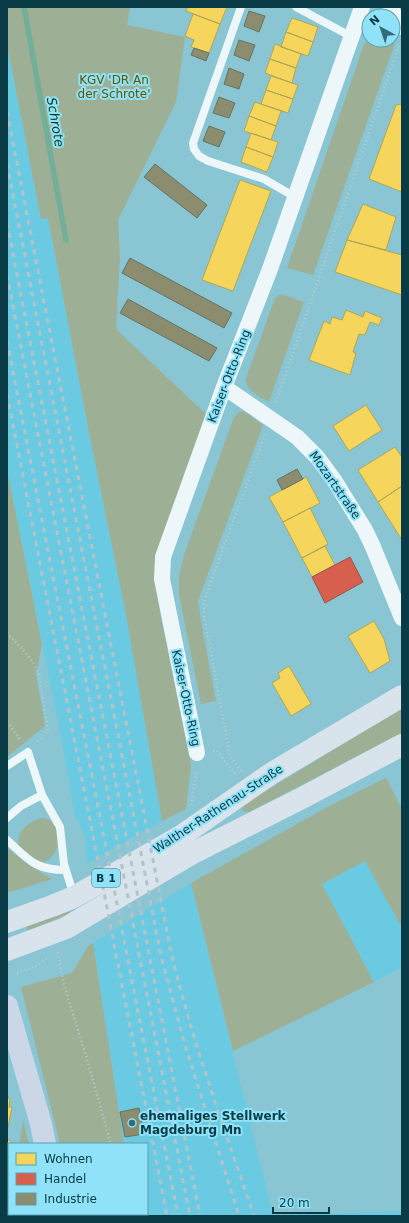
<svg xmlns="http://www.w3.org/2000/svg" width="409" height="1223" font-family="'DejaVu Sans',sans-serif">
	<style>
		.built { fill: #6acae1 }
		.green { fill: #9db095 }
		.homes { fill: #f6d55c; stroke: #afa755 }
		.shops { fill: #d6604d; stroke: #98554b }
		.industry { fill: #8c8c6e; stroke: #647462 }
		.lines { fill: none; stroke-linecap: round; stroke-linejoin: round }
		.stream { stroke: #72ae98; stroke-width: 5.5 }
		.path { stroke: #b9cdd1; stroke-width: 2.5; stroke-dasharray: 1 3; stroke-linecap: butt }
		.lane { stroke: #edf6f8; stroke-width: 8 }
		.street { stroke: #edf6f8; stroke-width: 16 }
		.primary { stroke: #d9e3ec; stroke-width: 22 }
		.highway { stroke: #cbd6e6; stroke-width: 22 }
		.rail { stroke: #b2c4c9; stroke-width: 3; stroke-dasharray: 5 5; stroke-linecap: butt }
		.poi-dot { fill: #356b77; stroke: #8fe2f7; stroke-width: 1.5 }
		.labels { text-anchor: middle; stroke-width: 4; stroke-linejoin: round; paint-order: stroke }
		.shield { fill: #8fe2f7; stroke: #306d7b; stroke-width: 1 }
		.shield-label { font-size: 11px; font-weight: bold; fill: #083b46 }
		.park-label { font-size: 12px; fill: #645401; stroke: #8fe2f7 }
		.street-label { font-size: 12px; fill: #083b46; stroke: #8fe2f7 }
		.poi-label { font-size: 12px; font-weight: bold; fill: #083b46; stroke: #8fe2f7; text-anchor: start }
		.water-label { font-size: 13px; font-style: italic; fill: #093b22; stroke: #8fe2f7 }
	</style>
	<rect width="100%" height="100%" fill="#89c5d3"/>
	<path class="built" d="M 7,45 L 41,219 L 48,218 L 89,433 L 126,615 L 162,821 L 87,863 L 85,835 L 75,815 L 59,725 L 7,470 Z
		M 365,861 L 402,928 L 402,967 L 374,982 L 322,884 Z
		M 191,883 L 273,1215 L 402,1211 L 402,1216 L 141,1216 L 140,1214 L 147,1214 L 147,1144 L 124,1144 L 93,943 Z"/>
	<path class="green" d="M 7,7 L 130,7 L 127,25 L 185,37 L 176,102 L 118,220 L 120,256 L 116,329 L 208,416 L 155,576 L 160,613 L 191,766 L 186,809 L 162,821 L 126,615 L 89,433 L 48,218 L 41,219 L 7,45 Z
		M 369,40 L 383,40 L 395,43 L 313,275 L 287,268 L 364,44 Z
		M 279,295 L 284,295 L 304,302 L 269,402 C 259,396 245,391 246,378 L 275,298 Z
		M 243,411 L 263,425 L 198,601 L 203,632 L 216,701 L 201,704 L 179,595 L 179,576 L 184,555 L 234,417 L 239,412 Z
		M 7,470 L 42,644 L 36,674 L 45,726 L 7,757 Z
		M 402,708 L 402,733 L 249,812 L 245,812 L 242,810 L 242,807 L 261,794 Z
		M 386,778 L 402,809 L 402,928 L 365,861 L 322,884 L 374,982 L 233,1051 L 191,883 L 331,805 Z
		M 43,818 C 62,819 65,860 39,863 L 19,846 C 15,832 30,820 43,818 Z
		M 7,848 L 27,864 L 52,879 L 7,893 Z
		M 68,911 L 70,913 L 28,931 L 26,925 Z
		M 93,943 L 124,1144 L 60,1144 L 21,987 L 72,973 L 88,946 Z
		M 23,1120 L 29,1144 L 19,1144 Z
		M 9,1198 L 9,1214 L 47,1214 L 48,1216 L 7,1216 Z
		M 77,1214 L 140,1214 L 141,1216 L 78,1216 Z"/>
	<path class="homes" d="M 188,7 L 227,7 L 220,24 L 186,11 Z
		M 193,14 L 220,24 L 209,53 L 191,47 L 194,40 L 185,36 Z
		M 292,18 L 318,27 L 313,42 L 286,32 Z
		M 286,32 L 313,42 L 308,56 L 281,47 Z
		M 275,44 L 301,54 L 296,68 L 270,59 Z
		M 270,59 L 296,68 L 292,83 L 265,73 Z
		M 271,76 L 298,85 L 293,99 L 266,90 Z
		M 266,90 L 293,99 L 288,113 L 261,104 Z
		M 255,102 L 281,111 L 276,126 L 249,116 Z
		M 402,104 L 402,192 L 369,179 L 396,105 Z
		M 249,116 L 276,126 L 271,140 L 244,131 Z
		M 251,133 L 278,142 L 273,157 L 246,147 Z
		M 246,147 L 273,157 L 267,172 L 241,162 Z
		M 240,180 L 271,191 L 233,291 L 202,280 Z
		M 363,204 L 396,217 L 386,250 L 347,240 Z
		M 347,240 L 402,255 L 402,295 L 335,272 Z
		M 346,310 L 363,317 L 365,311 L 382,318 L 379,325 L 370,322 L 365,335 L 359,334 L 353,352 L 356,353 L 350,375 L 309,360 L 324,321 L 330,324 L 332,317 L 342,320 Z
		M 366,405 L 382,430 L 349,451 L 333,426 Z
		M 395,447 L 402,457 L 402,486 L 378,502 L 358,470 Z
		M 306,477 L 320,503 L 283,522 L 269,497 Z
		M 402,486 L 402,540 L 378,502 Z
		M 310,508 L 328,544 L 302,558 L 283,522 Z
		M 325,546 L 335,565 L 312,577 L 302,558 Z
		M 374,621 L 384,639 L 390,661 L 370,673 L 348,636 Z
		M 289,666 L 311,704 L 291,716 L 272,683 L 280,678 L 278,673 Z
		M 7,1095 L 10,1100 L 9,1107 L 12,1107 L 7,1132 Z
		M 7,1139 L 11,1141 L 10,1144 L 9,1144 L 8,1158 Z"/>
	<path class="shops" d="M 350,557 L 363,582 L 325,603 L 312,577 Z"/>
	<path class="industry" d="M 249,11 L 265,16 L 259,32 L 244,26 Z
		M 239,40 L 255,45 L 249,61 L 234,55 Z
		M 194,48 L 209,53 L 206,61 L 191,55 Z
		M 229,68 L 244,74 L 239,89 L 224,84 Z
		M 219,97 L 235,103 L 229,118 L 213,113 Z
		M 209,126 L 225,132 L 219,147 L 203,141 Z
		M 155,164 L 207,205 L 197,218 L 144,177 Z
		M 130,258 L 232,313 L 224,328 L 122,273 Z
		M 128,299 L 217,348 L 209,361 L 120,313 Z
		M 297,469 L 303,479 L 282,490 L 277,480 Z
		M 139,1108 L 144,1134 L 125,1137 L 120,1112 Z"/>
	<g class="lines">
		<path class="stream" d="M 24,7 L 66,240"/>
		<path class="path" d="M 276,402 L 400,43
			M 7,633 C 18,645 34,659 39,675 L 48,731 L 36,743
			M 7,722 L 21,741
			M 213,751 L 217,751 L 235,774
			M 241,771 L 230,756 L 204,615 L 204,605 L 209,587 L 265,435
			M 191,805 L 197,770
			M 58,952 L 63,981 L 86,1056 L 111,1144
			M 17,973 L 36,966 L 48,958
			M 118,1214 L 118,1216"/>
		<path class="lane" d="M 241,7 L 193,143 L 194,149 L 199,156 L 208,161 L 264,179 L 295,197
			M 296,7 L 352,37
			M 7,766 L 28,752 L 42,795 L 60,827 L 64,864 L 74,896
			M 7,818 L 21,806 L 42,795
			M 7,840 C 28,859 35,870 65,870
			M 30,1216 L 30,1214"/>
		<path class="street" d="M 390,7 L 402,27
			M 224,387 L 297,437 L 317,457 L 334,480 L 365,530 L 373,547 L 402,618
			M 197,753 L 162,579 L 163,557 L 224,387 L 270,269 L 362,7"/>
		<path class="primary" d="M 7,922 L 52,906 L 74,897 L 181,836 L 272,773 L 402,696
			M 7,950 L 66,928 L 191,854 L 302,798 L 402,745"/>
		<path class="highway" d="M 7,1006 L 41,1124 L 45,1144
			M 61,1214 L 61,1216"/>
		<path class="rail" d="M 7,112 L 170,947 C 191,1039 224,1127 254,1216
			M 7,164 L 161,956 L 185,1045 L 239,1216
			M 7,223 L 200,1216
			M 7,275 L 190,1216
			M 7,341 L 178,1216
			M 7,394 L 167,1216"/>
	</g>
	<circle class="poi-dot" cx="132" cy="1123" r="4"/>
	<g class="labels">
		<rect class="shield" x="92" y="869" width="28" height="18" rx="3"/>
		<g class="shield-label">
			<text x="106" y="882">B 1</text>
		</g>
		<g class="park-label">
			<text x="114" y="84">KGV 'DR An<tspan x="114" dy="14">der Schrote'</tspan></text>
		</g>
		<g class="street-label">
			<text transform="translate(229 376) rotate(-69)" y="4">Kaiser-Otto-Ring</text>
			<text transform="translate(335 485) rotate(55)" y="4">Mozartstraße</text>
			<text transform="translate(186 698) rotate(78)" y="4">Kaiser-Otto-Ring</text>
			<text transform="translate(218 809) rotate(-33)" y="4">Walther-Rathenau-Straße</text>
		</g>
		<g class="poi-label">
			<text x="140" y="1120">ehemaliges Stellwerk<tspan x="140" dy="14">Magdeburg Mn</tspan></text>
		</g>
		<g class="water-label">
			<text transform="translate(56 122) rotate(80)" y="5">Schrote</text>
		</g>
	</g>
	<rect width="409" height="1223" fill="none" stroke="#083b46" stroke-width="16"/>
	<rect x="8" y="1143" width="140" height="72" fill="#8fe2f7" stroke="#599fb0"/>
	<rect x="16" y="1153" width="20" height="12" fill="#f6d55c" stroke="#599fb0"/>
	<text x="44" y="1163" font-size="12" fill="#083b46">Wohnen</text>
	<rect x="16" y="1173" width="20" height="12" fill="#d6604d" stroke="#599fb0"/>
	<text x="44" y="1183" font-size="12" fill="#083b46">Handel</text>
	<rect x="16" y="1193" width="20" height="12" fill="#8c8c6e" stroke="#599fb0"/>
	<text x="44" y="1203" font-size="12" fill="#083b46">Industrie</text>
	<g transform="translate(381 28) rotate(320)"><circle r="19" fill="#8fe2f7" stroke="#599fb0"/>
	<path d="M0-3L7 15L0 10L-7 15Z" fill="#356b77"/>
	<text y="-6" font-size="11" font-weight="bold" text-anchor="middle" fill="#083b46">N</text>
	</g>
	<path d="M273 1207v6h56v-6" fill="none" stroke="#083b46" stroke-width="2"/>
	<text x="279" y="1207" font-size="12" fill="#083b46" stroke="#8fe2f7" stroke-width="3" paint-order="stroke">20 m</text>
</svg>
